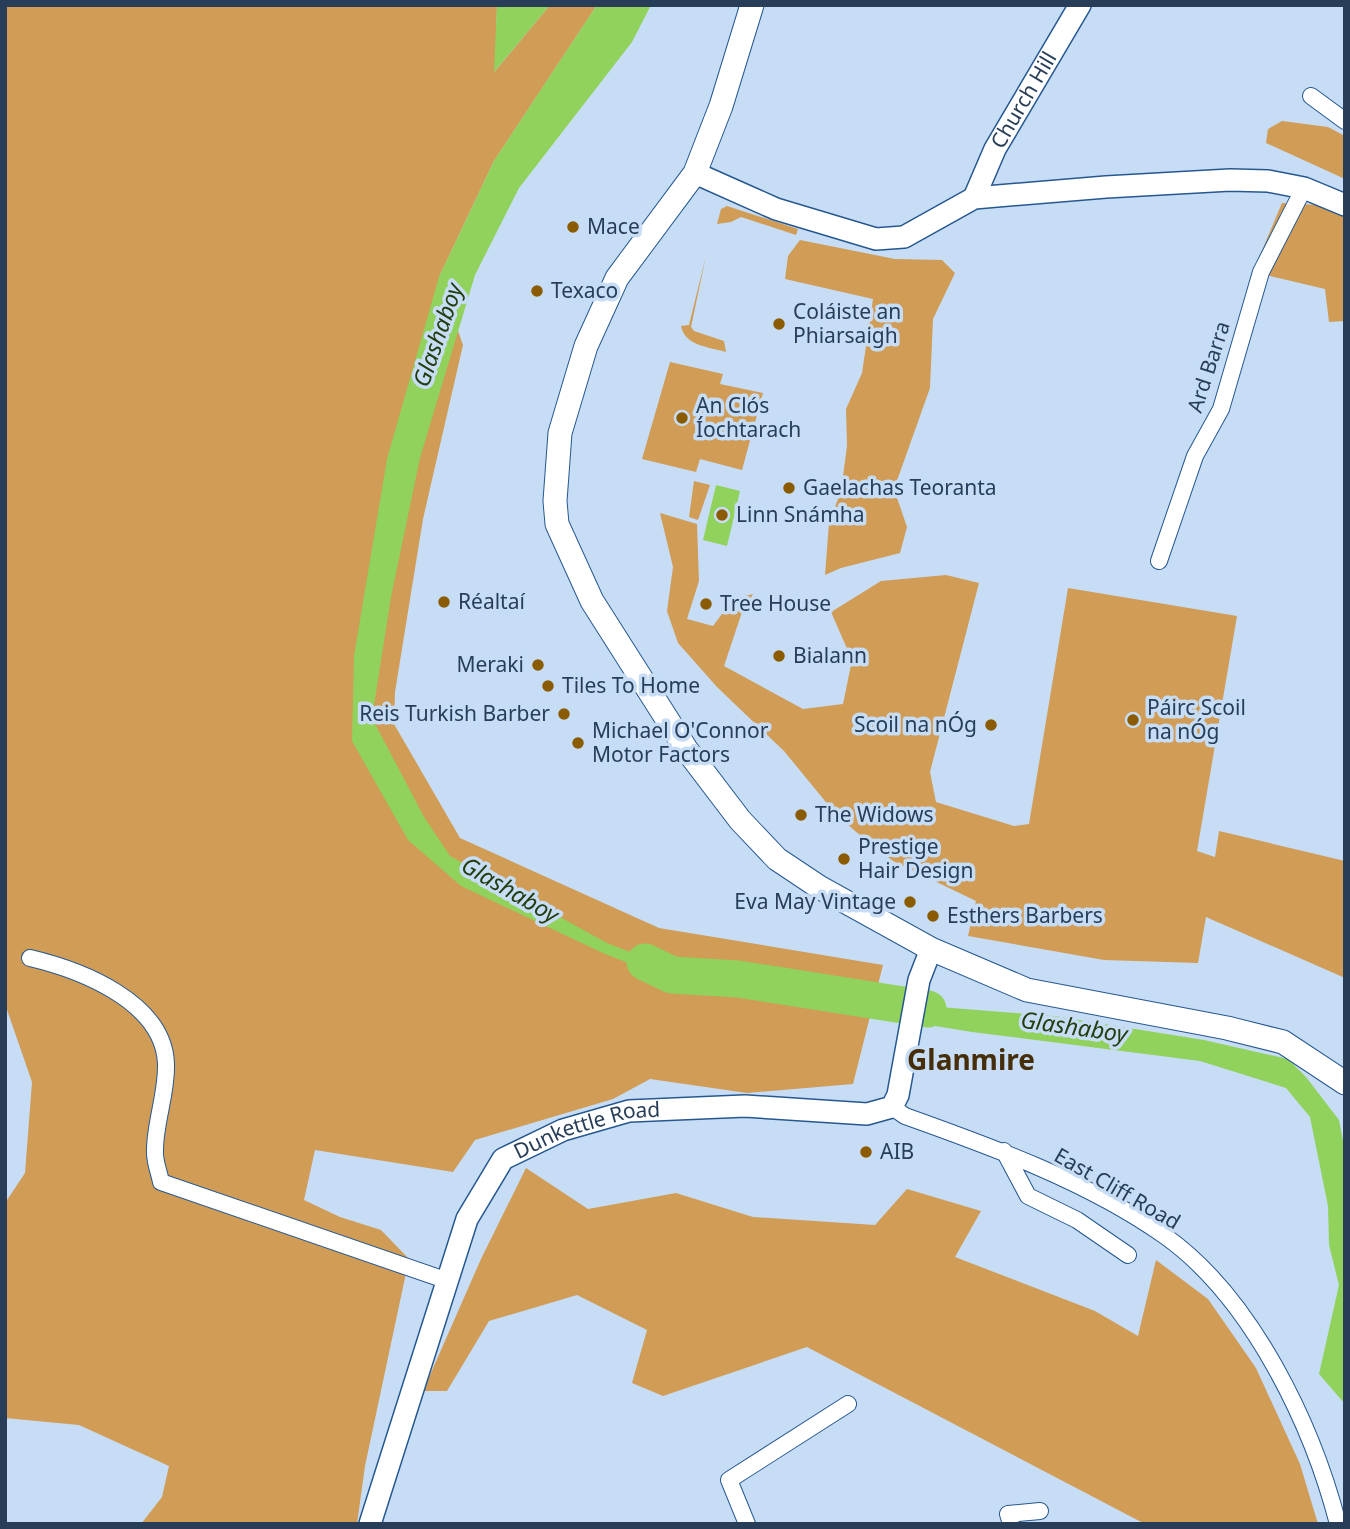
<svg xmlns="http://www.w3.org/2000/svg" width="1350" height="1529" font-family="'Noto Sans',sans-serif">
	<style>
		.green { fill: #d09c56 }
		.water { fill: #90d25c }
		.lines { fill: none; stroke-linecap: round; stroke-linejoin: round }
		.river { stroke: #90d25c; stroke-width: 37 }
		.minor-casing { stroke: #26588f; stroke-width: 18 }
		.tertiary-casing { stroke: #26588f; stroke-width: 24 }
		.secondary-casing { stroke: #26588f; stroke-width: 25 }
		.minor { stroke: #fff; stroke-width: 16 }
		.tertiary { stroke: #fff; stroke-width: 21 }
		.secondary { stroke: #fff; stroke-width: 23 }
		.poi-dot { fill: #8b5b02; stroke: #c7ddf6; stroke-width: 2.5 }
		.labels { text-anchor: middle; stroke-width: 7; stroke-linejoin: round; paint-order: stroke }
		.street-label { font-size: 21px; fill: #283e58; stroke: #c7ddf6 }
		.poi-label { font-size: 21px; fill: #283e58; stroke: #c7ddf6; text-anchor: start }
		.water-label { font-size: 23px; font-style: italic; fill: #233d0e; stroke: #c7ddf6 }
		.district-label { font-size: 28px; font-weight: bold; fill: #462e0a; stroke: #c7ddf6 }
	</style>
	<rect width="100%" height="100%" fill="#c7ddf6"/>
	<path class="green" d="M 5,5 L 497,5 L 495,71 L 550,5 L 597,5 L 494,161 L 439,277 L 463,345 L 423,519 L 395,692 L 394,724 L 460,838 L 659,928 L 883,965 L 853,1084 L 747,1093 L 650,1079 L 613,1099 L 475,1140 L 453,1172 L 315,1150 L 304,1200 L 340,1217 L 381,1230 L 409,1259 L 365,1466 L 357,1524 L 141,1524 L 162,1497 L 169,1466 L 79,1425 L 5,1418 L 5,1203 L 25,1173 L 32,1082 L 5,1004 Z
		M 1282,121 L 1328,127 L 1345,136 L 1345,179 L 1266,143 L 1268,129 Z
		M 1282,203 L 1321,205 L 1345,214 L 1345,321 L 1329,322 L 1325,289 L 1253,272 Z
		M 727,206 L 798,229 L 796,235 L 741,217 L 731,222 L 717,224 L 721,209 Z
		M 800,240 L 895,259 L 942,260 L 955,273 L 933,319 L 930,388 L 894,489 L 907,527 L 900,553 L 841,568 L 825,575 L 829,523 L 841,491 L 847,446 L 846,409 L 862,373 L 873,299 L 785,279 L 788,256 Z
		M 706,256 L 691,327 L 694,331 L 724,341 L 726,352 C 709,347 685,346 681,326 L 689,325 Z
		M 670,362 L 723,374 L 720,384 L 763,393 L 742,470 L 700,459 L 696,472 L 642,459 Z
		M 694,481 L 710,485 L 698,520 L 689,517 Z
		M 660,513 L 697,524 L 699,581 L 687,619 L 713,626 L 733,599 L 753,594 L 741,615 L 724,666 L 803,709 L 843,704 L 852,660 L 831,612 L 881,581 L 946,575 L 979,583 L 930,772 L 936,802 L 1014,826 L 1029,824 L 1068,588 L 1237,616 L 1197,851 L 1215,857 L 1219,831 L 1345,861 L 1345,978 L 1206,917 L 1198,963 L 1104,960 L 968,936 L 976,901 L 893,861 L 855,831 L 834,812 L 784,751 L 717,687 L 678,643 L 667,611 L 673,567 Z
		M 526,1168 L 588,1209 L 676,1193 L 753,1217 L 875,1225 L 907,1189 L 981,1211 L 955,1257 L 1095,1311 L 1138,1336 L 1156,1260 L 1208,1299 L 1256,1368 L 1300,1464 L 1318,1524 L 1145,1524 L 807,1347 L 663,1396 L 632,1383 L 647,1330 L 577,1295 L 489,1321 L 447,1391 L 423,1391 L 481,1259 Z"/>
	<path class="water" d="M 497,5 L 550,5 L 494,72 Z
		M 597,5 L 651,5 L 632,42 L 519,188 L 475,275 L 420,458 L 391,597 L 372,718 L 424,817 L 450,856 L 607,943 L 691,976 L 877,1002 L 1054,1016 L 1204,1040 L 1288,1059 L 1306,1077 L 1339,1120 L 1345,1151 L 1345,1404 L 1319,1374 L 1339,1285 L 1329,1245 L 1328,1206 L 1310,1117 L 1286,1088 L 1200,1061 L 972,1032 L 688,986 L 605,954 L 461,886 L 408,840 L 352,741 L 354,656 L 387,459 L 439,277 L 494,161 Z
		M 716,485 L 740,491 L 727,546 L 703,540 Z"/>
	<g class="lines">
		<path class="river" d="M 645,962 L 672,975 L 738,979 L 928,1009"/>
		<g class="minor-casing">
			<path id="minor" d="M 1311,96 L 1345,121
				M 1159,561 L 1195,456 L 1221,409 L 1261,272 L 1304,188
				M 30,958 C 81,970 164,1002 166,1064 C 167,1093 155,1122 155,1150 C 154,1160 159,1172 161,1182 L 448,1281
				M 892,1107 L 905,1116 C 992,1147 1089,1182 1165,1236 C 1252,1298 1312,1424 1338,1524
				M 1004,1151 L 1028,1196 L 1077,1220 L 1128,1255
				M 747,1524 L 729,1480 L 848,1404
				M 1011,1524 L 1008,1514 L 1040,1511"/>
		</g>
		<g class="tertiary-casing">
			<g id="tertiary">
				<path d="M 695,173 L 776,209 L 876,239 L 904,237 L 974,198 L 1106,187 L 1230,180 L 1268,181 L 1304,188 L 1345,205"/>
				<path id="s1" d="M 974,198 L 995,149 L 1080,5"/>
				<path id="s2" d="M 370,1524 L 467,1219 L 503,1159 L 563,1130 L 629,1111 L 745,1106 L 867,1114 L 892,1107 L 898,1095 L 919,980 L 931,949"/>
			</g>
		</g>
		<g class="secondary-casing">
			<path id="secondary" d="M 752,5 L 721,106 L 695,173 L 617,278 L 586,346 L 560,433 L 555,501 L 557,524 L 592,601 L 686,749 L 740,820 L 777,859 L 819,887 L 931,949 L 1027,990 L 1227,1028 L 1283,1042 L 1345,1083"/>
		</g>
		<use href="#minor" class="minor"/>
		<use href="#tertiary" class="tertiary"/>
		<use href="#secondary" class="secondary"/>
	</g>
	<g class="poi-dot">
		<circle cx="573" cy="227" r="7"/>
		<circle cx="537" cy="291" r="7"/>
		<circle cx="779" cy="324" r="7"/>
		<circle cx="682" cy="418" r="7"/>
		<circle cx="789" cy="488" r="7"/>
		<circle cx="722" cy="515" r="7"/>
		<circle cx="444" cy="602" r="7"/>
		<circle cx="706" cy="604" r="7"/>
		<circle cx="779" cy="656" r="7"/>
		<circle cx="538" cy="665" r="7"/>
		<circle cx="548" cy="686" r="7"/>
		<circle cx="564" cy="714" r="7"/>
		<circle cx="1133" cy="720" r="7"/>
		<circle cx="991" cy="725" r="7"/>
		<circle cx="578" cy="743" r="7"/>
		<circle cx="801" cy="815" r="7"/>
		<circle cx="844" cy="859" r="7"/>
		<circle cx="910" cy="902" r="7"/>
		<circle cx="933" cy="916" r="7"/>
		<circle cx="866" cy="1152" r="7"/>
	</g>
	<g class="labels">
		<g class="street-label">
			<text dy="7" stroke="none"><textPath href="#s1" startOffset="110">Church Hill</textPath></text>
			<text transform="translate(1209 367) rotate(-72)" y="7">Ard Barra</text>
			<text dy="7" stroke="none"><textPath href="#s2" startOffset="480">Dunkettle Road</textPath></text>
			<text transform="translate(1117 1189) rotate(30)" y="7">East Cliff Road</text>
		</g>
		<g class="poi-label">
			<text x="587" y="234">Mace</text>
			<text x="551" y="298">Texaco</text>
			<text x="793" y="319">Coláiste an<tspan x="793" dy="24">Phiarsaigh</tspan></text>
			<text x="696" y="413">An Clós<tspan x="696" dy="24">Íochtarach</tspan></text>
			<text x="803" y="495">Gaelachas Teoranta</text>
			<text x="736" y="522">Linn Snámha</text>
			<text x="458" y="609">Réaltaí</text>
			<text x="720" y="611">Tree House</text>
			<text x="793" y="663">Bialann</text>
			<text x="524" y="672" text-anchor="end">Meraki</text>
			<text x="562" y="693">Tiles To Home</text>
			<text x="1147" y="715">Páirc Scoil<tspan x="1147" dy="24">na nÓg</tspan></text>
			<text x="550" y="721" text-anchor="end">Reis Turkish Barber</text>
			<text x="977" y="732" text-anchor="end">Scoil na nÓg</text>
			<text x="592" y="738">Michael O'Connor<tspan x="592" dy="24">Motor Factors</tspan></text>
			<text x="815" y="822">The Widows</text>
			<text x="858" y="854">Prestige<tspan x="858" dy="24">Hair Design</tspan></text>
			<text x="896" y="909" text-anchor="end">Eva May Vintage</text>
			<text x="947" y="923">Esthers Barbers</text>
			<text x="880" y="1159">AIB</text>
		</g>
		<g class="water-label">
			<text transform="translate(438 335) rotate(-71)" y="8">Glashaboy</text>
			<text transform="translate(510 890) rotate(30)" y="8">Glashaboy</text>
			<text transform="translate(1074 1027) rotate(8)" y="8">Glashaboy</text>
		</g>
		<g class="district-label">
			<text x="971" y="1070">Glanmire</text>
		</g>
	</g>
	<rect width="1350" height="1529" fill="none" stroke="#283e58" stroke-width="14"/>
</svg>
